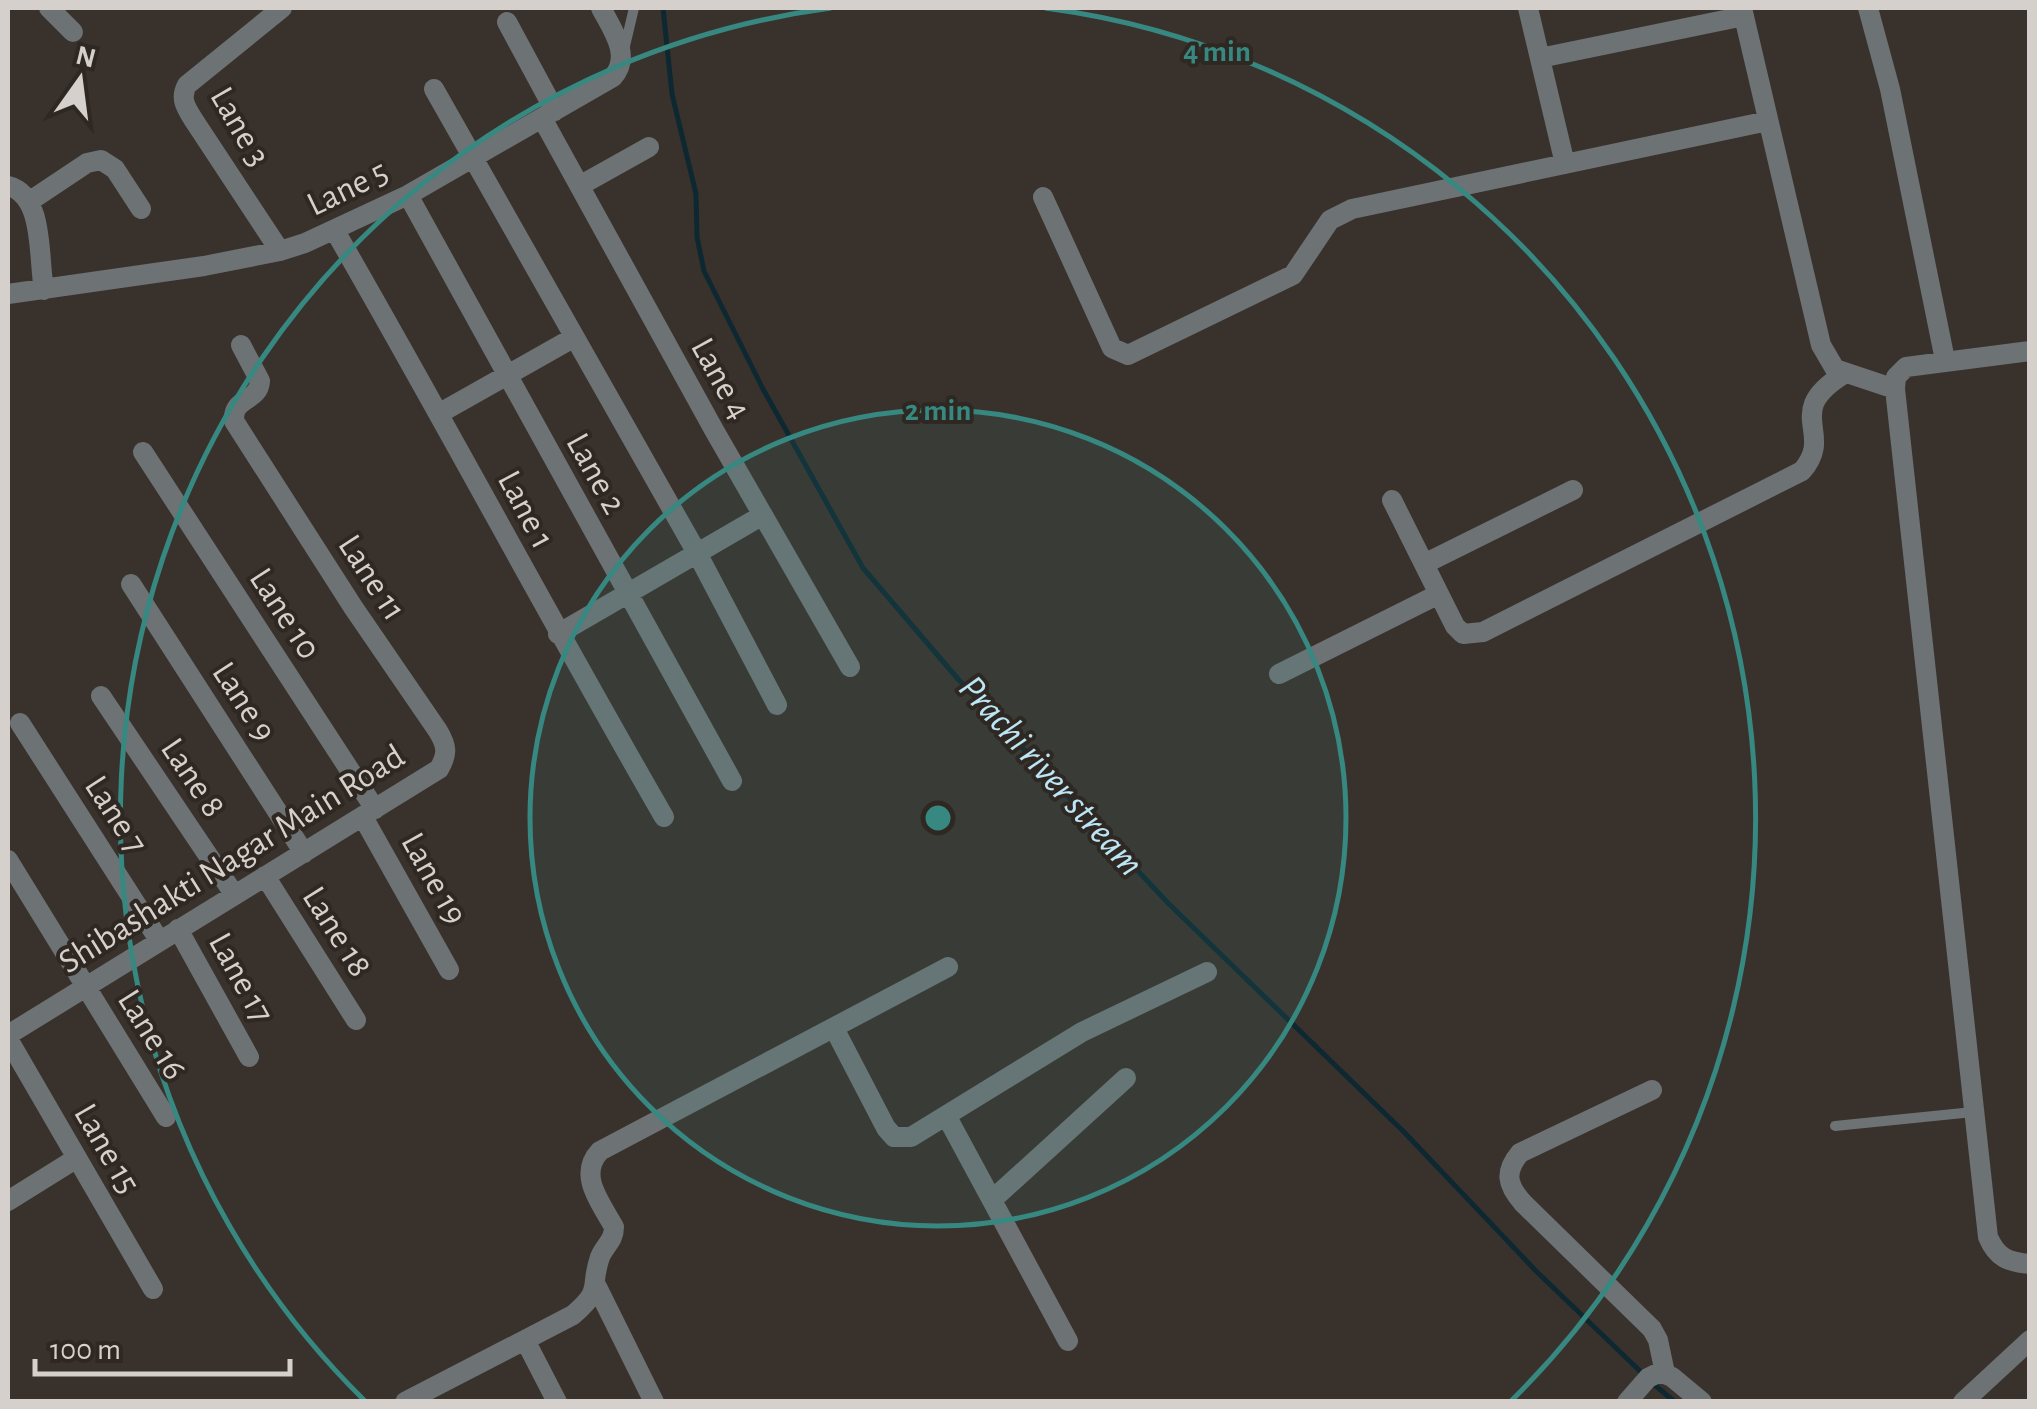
<svg xmlns="http://www.w3.org/2000/svg" width="2037" height="1409" font-family="'Alegreya Sans',sans-serif">
	<style>
		.lines { fill: none; stroke-linecap: round; stroke-linejoin: round }
		.stream { stroke: #0e2831; stroke-width: 5 }
		.lane { stroke: #6d7274; stroke-width: 10 }
		.street { stroke: #6d7274; stroke-width: 20 }
		.ring { fill: none; stroke: #378881; stroke-width: 5 }
		.labels { text-anchor: middle; stroke-width: 8; stroke-linejoin: round; paint-order: stroke }
		.street-label { font-size: 35px; fill: #d5d0cc; stroke: #2f2822 }
		.water-label { font-size: 38px; font-style: italic; fill: #bce5f5; stroke: #2f2822 }
		.centre { fill: #378881; stroke: #2f2822; stroke-width: 5 }
		.ring-label { font-size: 30px; text-anchor: middle; font-weight: bold; fill: #378881; stroke: #2f2822; stroke-width: 8; stroke-linejoin: round; paint-order: stroke }
	</style>
	<rect width="100%" height="100%" fill="#39322c"/>
	<g class="lines">
		<path class="stream" d="M 663,8 L 672,94 L 696,194 L 697,237 L 704,271 L 763,389 L 863,568 L 958,679 L 1168,903 L 1404,1132 L 1536,1271 L 1643,1374
			M 1651,1382 L 1675,1402"/>
		<path class="lane" d="M 624,50 L 634,8
			M 1835,1126 L 1973,1112"/>
		<path class="street" d="M 49,8 L 73,32
			M 1528,8 L 1565,164
			M 1742,8 L 1821,345 L 1835,369 L 1895,389
			M 1868,8 L 1890,89 L 1945,360
			M 507,22 L 555,111
			M 1540,58 L 1744,16
			M 434,89 L 697,553 L 777,705
			M 542,118 L 714,430 L 850,667
			M 581,185 L 649,147
			M 8,186 C 45,195 38,259 44,290
			M 408,195 L 732,781
			M 1043,197 L 1112,348 L 1128,355 L 1293,275 L 1330,220 L 1352,209 L 1768,121
			M 30,201 L 87,163 L 101,160 L 115,169 L 141,209
			M 335,231 C 447,425 552,623 664,817
			M 280,251 L 193,119 C 185,106 180,98 187,85 L 282,8
			M 8,294 L 204,266 L 280,251 L 305,243 L 408,195 L 613,77 C 632,56 612,29 601,8
			M 2030,351 L 1906,367 L 1896,377 L 1895,389 L 1988,1237 C 1997,1258 2008,1262 2030,1264
			M 440,413 L 573,338
			M 143,452 L 375,809
			M 1392,500 L 1455,626 L 1463,634 L 1483,632 L 1802,471 C 1836,432 1781,413 1844,374
			M 1424,564 L 1573,490
			M 131,584 L 304,853
			M 558,634 L 763,515
			M 1279,674 L 1439,594
			M 101,696 L 234,894
			M 20,723 L 159,940
			M 363,817 L 449,970
			M 8,860 L 166,1117
			M 265,876 L 356,1020
			M 178,929 L 249,1057
			M 834,1028 L 886,1128 L 894,1137 L 911,1137 L 1082,1032 L 1207,972
			M 8,1035 L 439,769 C 448,754 447,746 438,731 L 353,607 L 234,421 C 232,397 259,402 260,381 L 241,345
			M 8,1039 L 153,1289
			M 1652,1090 L 1520,1153 C 1504,1172 1507,1185 1523,1203 L 1652,1329 L 1658,1340 L 1665,1373
			M 947,1117 L 1068,1341
			M 992,1200 L 1126,1078
			M 8,1201 L 77,1158
			M 597,1287 L 654,1402
			M 525,1340 L 557,1402
			M 405,1402 L 573,1315 C 604,1288 589,1289 600,1257 C 605,1245 614,1241 614,1227 C 601,1203 577,1175 600,1151 L 948,967
			M 1627,1402 L 1648,1378 L 1660,1372 L 1672,1377 L 1702,1402
			M 1963,1402 L 2030,1340"/>
	</g>
	<circle cx="938" cy="818" r="408" fill="#378881" fill-opacity=".12"/>
	<g class="ring">
		<circle cx="938" cy="818" r="408"/>
		<path d="M365 1401A817 817 0 0 1 831 8M1045 8A817 817 0 0 1 1511 1401"/>
	</g>
	<g class="labels">
		<g class="street-label">
			<text transform="translate(241 126) rotate(60)" y="12">Lane 3</text>
			<text transform="translate(347 187) rotate(-26)" y="12">Lane 5</text>
			<text transform="translate(722 378) rotate(61)" y="12">Lane 4</text>
			<text transform="translate(597 473) rotate(61)" y="12">Lane 2</text>
			<text transform="translate(527 509) rotate(62)" y="12">Lane 1</text>
			<text transform="translate(373 577) rotate(57)" y="12">Lane 11</text>
			<text transform="translate(286 613) rotate(57)" y="12">Lane 10</text>
			<text transform="translate(245 701) rotate(57)" y="12">Lane 9</text>
			<text transform="translate(194 777) rotate(56)" y="12">Lane 8</text>
			<text transform="translate(117 814) rotate(57)" y="12">Lane 7</text>
			<text transform="translate(231 858) rotate(-32)" y="12">Shibashakti Nagar Main Road</text>
			<text transform="translate(435 878) rotate(61)" y="12">Lane 19</text>
			<text transform="translate(338 931) rotate(58)" y="12">Lane 18</text>
			<text transform="translate(242 977) rotate(61)" y="12">Lane 17</text>
			<text transform="translate(153 1034) rotate(58)" y="12">Lane 16</text>
			<text transform="translate(108 1148) rotate(60)" y="12">Lane 15</text>
		</g>
		<g class="water-label">
			<text transform="translate(1052 775) rotate(48)" y="13">Prachi river stream</text>
		</g>
	</g>
	<circle cx="938" cy="818" r="15" class="centre"/>
	<g class="ring-label">
		<text x="1217" y="61">4 min</text>
		<text x="938" y="420">2 min</text>
	</g>
	<rect width="2037" height="1409" fill="none" stroke="#d5d0cc" stroke-width="20"/>
	<g transform="translate(80 80) rotate(14)" stroke="#2f2822" stroke-width="8" paint-order="stroke">
	<path d="M0-8L18 38L0 25L-18 38Z" fill="#d5d0cc"/>
	<text y="-15" font-size="28" font-weight="bold" text-anchor="middle" fill="#d5d0cc">N</text>
	</g>
	<path d="M35 1359v15h255v-15" fill="none" stroke="#d5d0cc" stroke-width="5"/>
	<text x="50" y="1359" font-size="30" fill="#d5d0cc" stroke="#2f2822" stroke-width="8" paint-order="stroke">100 m</text>
</svg>
